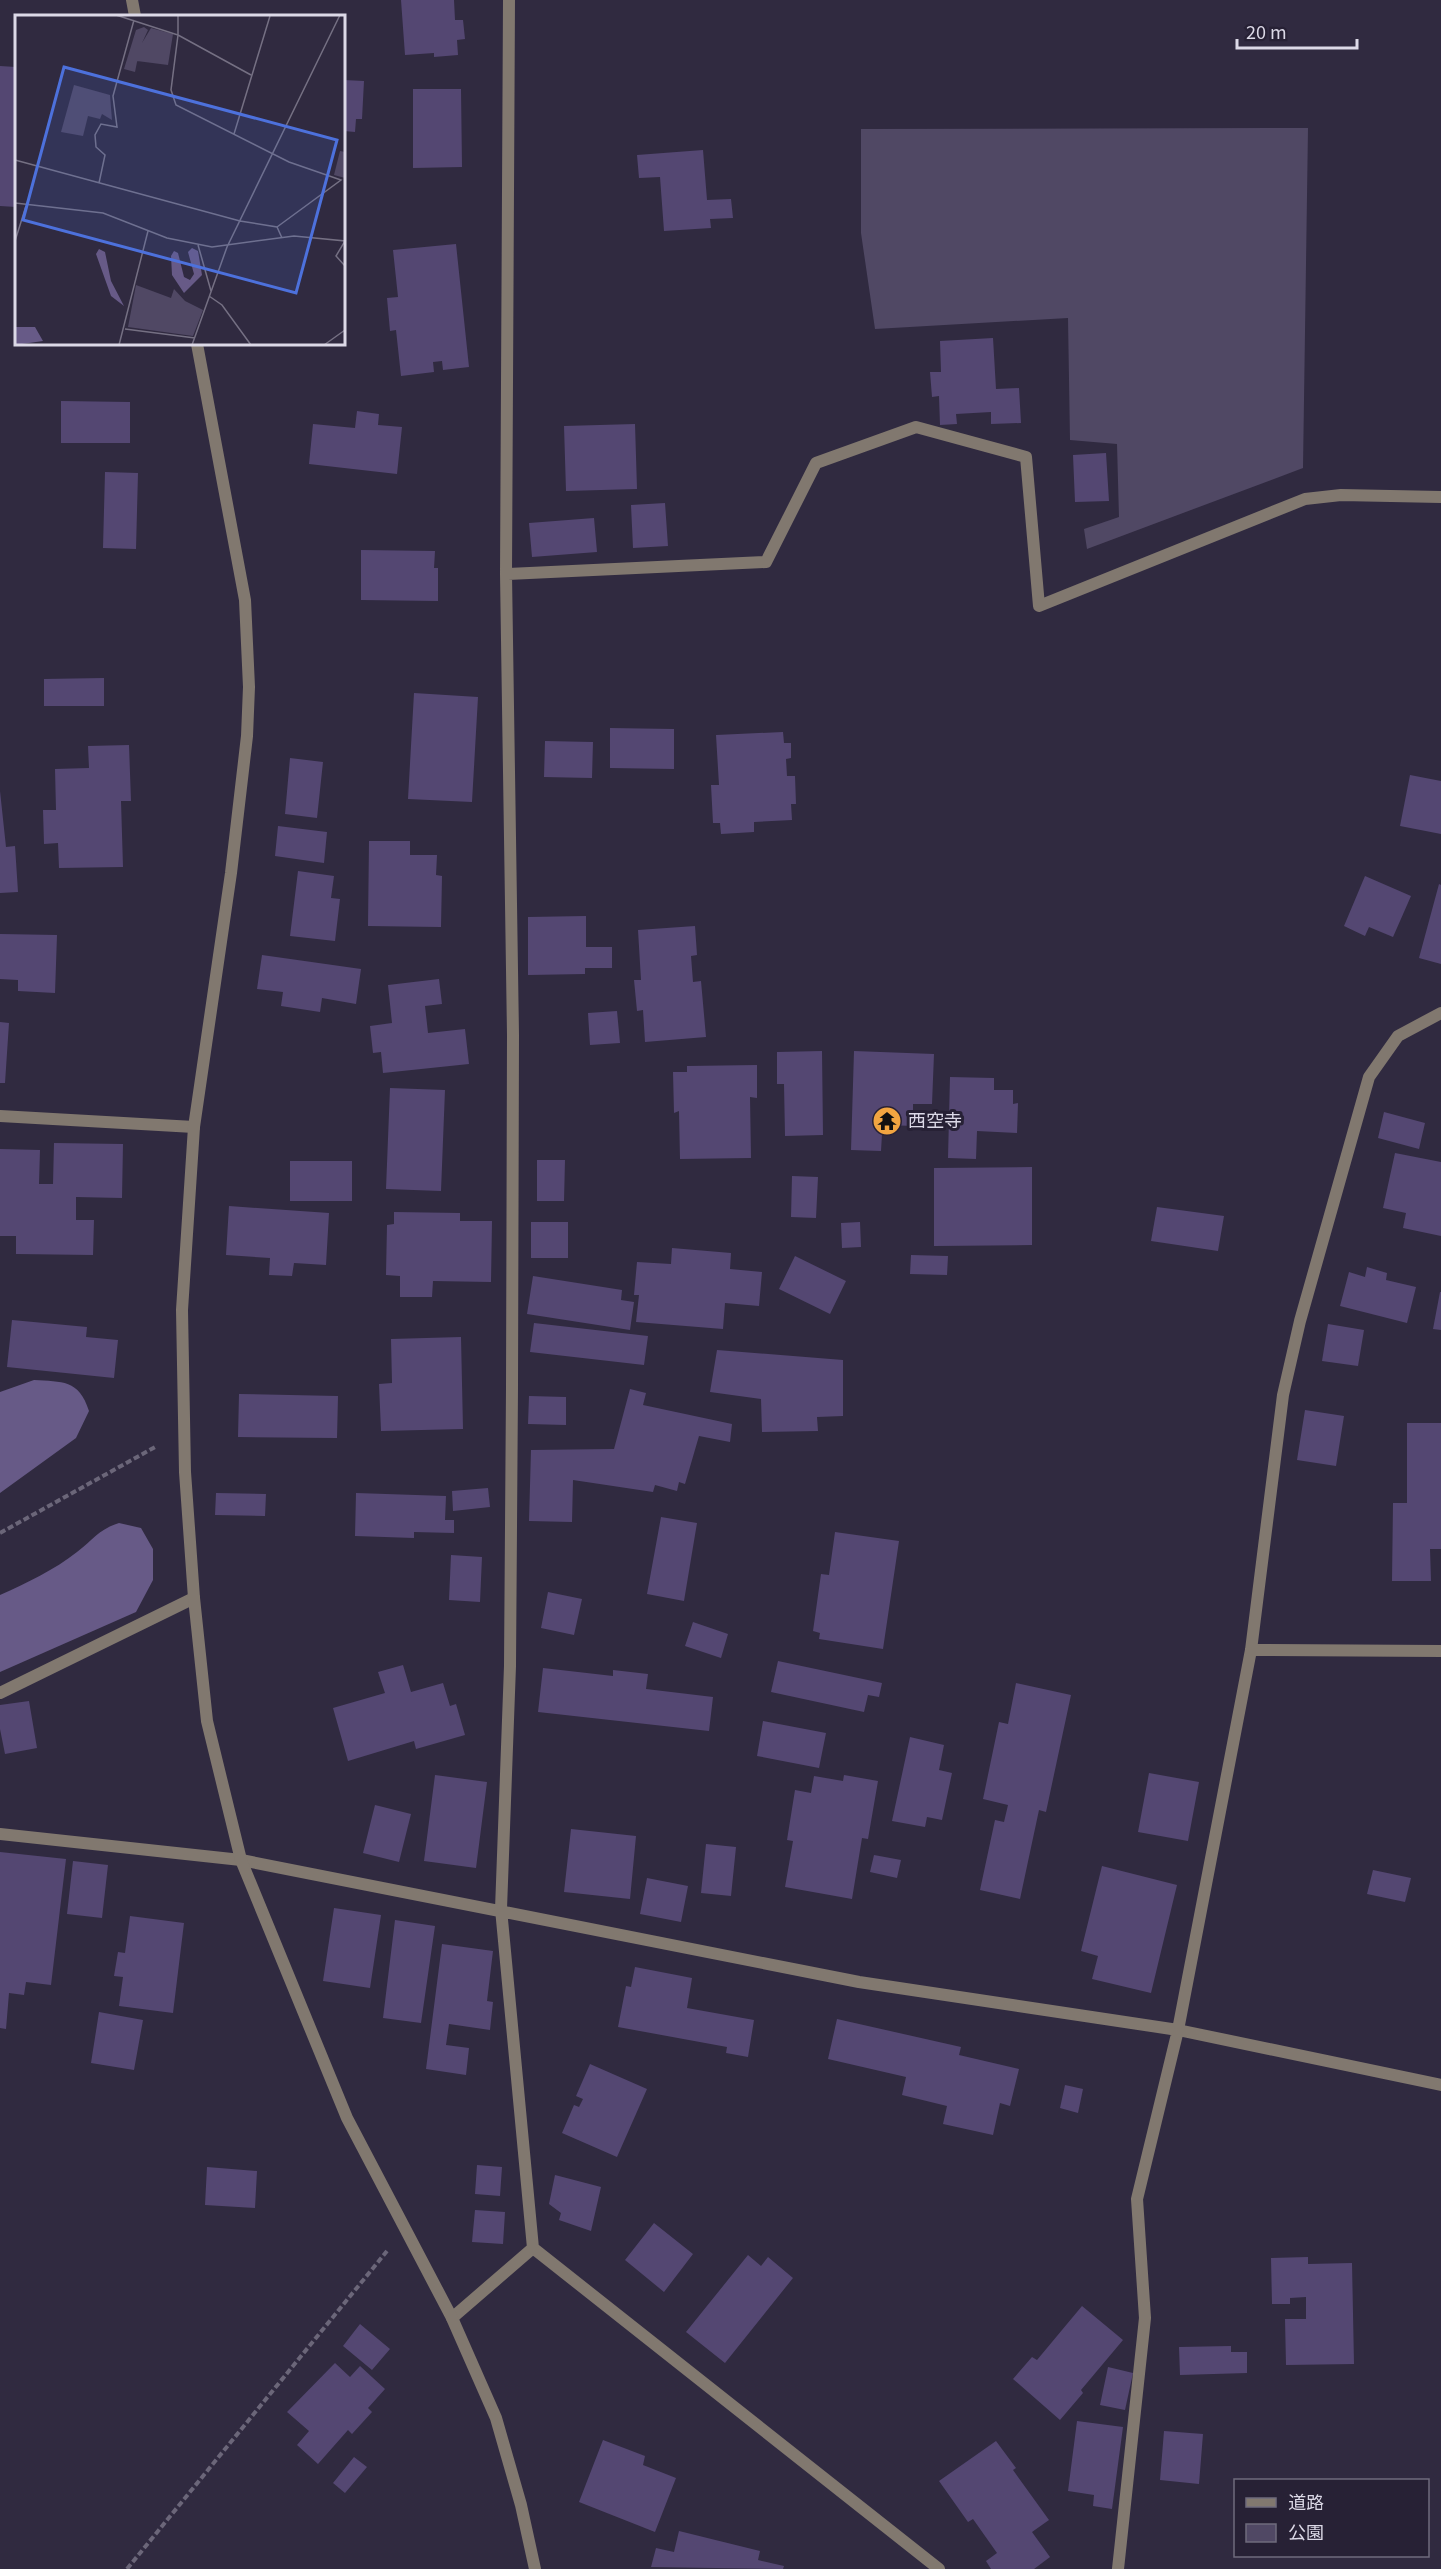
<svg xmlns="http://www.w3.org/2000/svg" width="1441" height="2569" font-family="Georgia,'Noto Sans JP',serif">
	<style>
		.green { fill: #504864 }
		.forest { fill: #675a87 }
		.building { fill: #544772 }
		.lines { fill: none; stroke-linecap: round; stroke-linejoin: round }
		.path { stroke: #6b6679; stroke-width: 4; stroke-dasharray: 6 3; stroke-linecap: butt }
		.minor { stroke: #81786f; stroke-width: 12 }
		.tertiary { stroke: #81786f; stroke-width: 12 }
		.labels { text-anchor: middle; stroke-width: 6; stroke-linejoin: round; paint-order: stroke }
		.poi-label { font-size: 18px; fill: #dcd9e7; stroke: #272135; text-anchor: start }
		.inset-road { fill: none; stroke: #757083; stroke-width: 1.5 }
		.view { fill: #4d71dc; fill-opacity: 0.15; stroke: #4d71dc; stroke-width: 3 }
		.inset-edge { fill: none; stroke: #dcd9e7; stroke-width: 3 }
	</style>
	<rect width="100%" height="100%" fill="#302a40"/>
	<path class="green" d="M 1308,128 L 1303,468 L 1087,549 L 1084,529 L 1119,517 L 1117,444 L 1070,440 L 1068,318 L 875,329 L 861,233 L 861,129 Z"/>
	<path class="forest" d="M 34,1380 C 62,1382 79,1379 89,1411 L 76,1438 L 0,1493 L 0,1392 Z
		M 119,1523 L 141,1528 L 153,1549 L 153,1580 L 136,1612 L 0,1672 L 0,1595 C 27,1583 54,1570 77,1552 C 93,1540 99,1529 119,1523 Z"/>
	<path class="building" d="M 401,0 L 454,0 L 455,20 L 463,20 L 465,39 L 457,40 L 458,55 L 434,57 L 434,53 L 405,55 Z
		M 0,66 L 16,67 L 16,207 L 0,206 Z
		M 344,80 L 364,81 L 362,119 L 356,119 L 355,132 L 344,131 Z
		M 413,89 L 461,89 L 462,167 L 413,168 Z
		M 703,150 L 707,200 L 731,199 L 733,218 L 710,219 L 711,228 L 664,231 L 660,177 L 639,178 L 637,155 Z
		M 456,244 L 469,367 L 443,370 L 442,361 L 433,362 L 434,372 L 401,376 L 396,330 L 390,331 L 387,298 L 398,297 L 393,250 Z
		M 993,338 L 996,389 L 1019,388 L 1021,423 L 991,424 L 991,412 L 956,414 L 957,424 L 940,425 L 939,396 L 932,397 L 930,372 L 941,372 L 940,341 Z
		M 61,401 L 130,402 L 130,443 L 61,443 Z
		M 357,411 L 379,414 L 378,425 L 402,427 L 397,474 L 309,464 L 313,424 L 355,428 Z
		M 635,424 L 637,489 L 566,491 L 564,426 Z
		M 1106,453 L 1109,501 L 1075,502 L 1073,455 Z
		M 105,472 L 138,473 L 136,549 L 103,548 Z
		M 665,503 L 668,546 L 633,548 L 631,505 Z
		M 594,518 L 597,552 L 532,557 L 529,523 Z
		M 361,550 L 435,551 L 434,568 L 438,568 L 438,601 L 361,600 Z
		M 104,678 L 104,706 L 44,706 L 44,679 Z
		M 414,693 L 478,697 L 472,802 L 408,799 Z
		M 610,728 L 674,729 L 674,769 L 610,768 Z
		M 783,732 L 784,743 L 791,743 L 791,758 L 786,759 L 787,776 L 795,776 L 796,804 L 791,804 L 792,820 L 754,822 L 754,832 L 721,834 L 720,823 L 713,823 L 711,785 L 719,785 L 716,735 Z
		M 545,741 L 593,742 L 592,778 L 544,777 Z
		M 129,745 L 131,801 L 121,801 L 123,867 L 59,868 L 58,843 L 44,844 L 43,810 L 56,810 L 55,769 L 89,768 L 88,746 Z
		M 290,758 L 323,762 L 317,818 L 285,814 Z
		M 1410,775 L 1441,781 L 1441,834 L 1400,826 Z
		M 0,791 L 6,847 L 15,846 L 18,892 L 0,893 Z
		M 278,826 L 327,832 L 324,863 L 275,856 Z
		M 369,841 L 410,841 L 410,855 L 437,855 L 436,875 L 442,876 L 441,927 L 368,926 Z
		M 298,871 L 334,876 L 331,898 L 340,899 L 335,941 L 290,936 Z
		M 1365,876 L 1411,896 L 1393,937 L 1369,927 L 1365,936 L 1344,926 Z
		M 1439,884 L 1441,885 L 1441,964 L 1419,958 Z
		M 586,916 L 586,947 L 612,947 L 612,968 L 585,968 L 585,974 L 528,975 L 528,917 Z
		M 695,926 L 697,955 L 691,956 L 693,982 L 701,981 L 706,1037 L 645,1042 L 643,1010 L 637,1011 L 634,980 L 641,980 L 638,930 Z
		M 0,934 L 57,935 L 55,993 L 18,991 L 18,980 L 0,979 Z
		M 262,955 L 361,969 L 356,1004 L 322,998 L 320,1012 L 281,1006 L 283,992 L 257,989 Z
		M 439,979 L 442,1004 L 425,1006 L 428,1033 L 465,1029 L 469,1064 L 383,1073 L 381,1052 L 373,1053 L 370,1026 L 392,1023 L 388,985 Z
		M 617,1011 L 620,1043 L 590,1045 L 588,1013 Z
		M 0,1022 L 9,1023 L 5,1083 L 0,1083 Z
		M 822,1051 L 823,1135 L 785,1136 L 784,1084 L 777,1084 L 777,1052 Z
		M 854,1051 L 934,1054 L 932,1104 L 913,1104 L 913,1126 L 888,1125 L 887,1135 L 882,1134 L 881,1151 L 851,1150 Z
		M 757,1065 L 757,1098 L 750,1097 L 751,1158 L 680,1159 L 679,1111 L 674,1113 L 673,1072 L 687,1072 L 687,1066 Z
		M 950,1077 L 994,1078 L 994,1090 L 1013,1090 L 1013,1104 L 1018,1103 L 1017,1133 L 977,1131 L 976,1159 L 948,1158 Z
		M 390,1088 L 445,1090 L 441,1191 L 386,1189 Z
		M 1384,1112 L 1425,1123 L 1419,1149 L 1378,1138 Z
		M 54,1143 L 123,1144 L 122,1198 L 76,1197 L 76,1220 L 94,1220 L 93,1255 L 16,1254 L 16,1236 L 0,1236 L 0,1149 L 40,1150 L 39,1184 L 53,1184 Z
		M 1395,1153 L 1441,1162 L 1441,1236 L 1403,1228 L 1406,1213 L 1383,1208 Z
		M 537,1160 L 565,1160 L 564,1201 L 537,1201 Z
		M 290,1161 L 352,1161 L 352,1201 L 290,1201 Z
		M 1032,1167 L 1032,1245 L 934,1246 L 934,1168 Z
		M 792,1176 L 818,1177 L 816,1218 L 791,1217 Z
		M 229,1206 L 329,1213 L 326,1265 L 294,1263 L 292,1276 L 269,1275 L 270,1258 L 226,1255 Z
		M 1157,1207 L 1224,1216 L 1218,1251 L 1151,1241 Z
		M 394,1212 L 460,1213 L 460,1221 L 492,1221 L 491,1282 L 433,1281 L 432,1297 L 400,1297 L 400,1276 L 386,1275 L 387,1225 L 394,1224 Z
		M 531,1222 L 568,1222 L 568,1258 L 531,1258 Z
		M 860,1222 L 861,1247 L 842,1248 L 841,1223 Z
		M 672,1248 L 731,1253 L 730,1269 L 762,1272 L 759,1306 L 725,1303 L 723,1329 L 636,1322 L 639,1295 L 634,1295 L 637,1262 L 671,1264 Z
		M 911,1255 L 948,1256 L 947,1275 L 910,1274 Z
		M 795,1256 L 846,1281 L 830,1314 L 779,1289 Z
		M 1367,1267 L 1387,1273 L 1386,1280 L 1416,1287 L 1407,1323 L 1340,1306 L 1349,1272 L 1365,1277 Z
		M 533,1276 L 622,1290 L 621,1300 L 634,1302 L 630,1330 L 527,1314 Z
		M 1440,1292 L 1441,1292 L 1441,1330 L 1433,1329 Z
		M 12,1320 L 87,1327 L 86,1337 L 118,1340 L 114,1378 L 7,1367 Z
		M 534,1323 L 648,1336 L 644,1365 L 530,1352 Z
		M 1328,1324 L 1364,1330 L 1358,1366 L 1322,1361 Z
		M 461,1337 L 463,1429 L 381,1431 L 379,1384 L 392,1383 L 391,1339 Z
		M 717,1350 L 843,1360 L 843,1416 L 817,1417 L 818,1431 L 762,1432 L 761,1399 L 710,1392 Z
		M 630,1389 L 646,1393 L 643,1405 L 732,1424 L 730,1442 L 699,1436 L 685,1484 L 679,1482 L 677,1491 L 655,1485 L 653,1492 L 573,1480 L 572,1522 L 529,1521 L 531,1450 L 614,1449 Z
		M 239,1394 L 338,1396 L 337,1438 L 238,1437 Z
		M 529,1396 L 566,1397 L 566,1425 L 528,1424 Z
		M 1305,1410 L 1344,1416 L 1336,1466 L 1297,1460 Z
		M 1407,1423 L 1441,1423 L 1441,1549 L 1430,1549 L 1431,1581 L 1392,1581 L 1393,1503 L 1407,1503 Z
		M 488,1488 L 490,1507 L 453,1511 L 452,1491 Z
		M 216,1493 L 266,1494 L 265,1516 L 215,1515 Z
		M 356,1493 L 446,1496 L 445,1520 L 454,1520 L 454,1533 L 414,1532 L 414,1538 L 355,1536 Z
		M 661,1517 L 697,1523 L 684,1601 L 647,1594 Z
		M 835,1532 L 899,1541 L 883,1649 L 819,1639 L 820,1633 L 813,1631 L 821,1574 L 829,1575 Z
		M 451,1555 L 482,1557 L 480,1602 L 449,1600 Z
		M 548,1592 L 582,1599 L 574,1635 L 541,1628 Z
		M 693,1622 L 728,1634 L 721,1658 L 685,1646 Z
		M 778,1661 L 882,1683 L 879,1697 L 868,1695 L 864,1712 L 771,1692 Z
		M 403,1665 L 411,1692 L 443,1683 L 450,1706 L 456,1704 L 465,1735 L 416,1749 L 414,1741 L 348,1761 L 333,1708 L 385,1693 L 378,1672 Z
		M 543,1668 L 613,1676 L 613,1670 L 648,1674 L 646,1689 L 713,1697 L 709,1731 L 538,1712 Z
		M 1016,1683 L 1071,1695 L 1046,1812 L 1039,1810 L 1020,1899 L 980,1890 L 995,1820 L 1004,1822 L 1008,1805 L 983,1799 L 999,1722 L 1008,1724 Z
		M 29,1701 L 37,1748 L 5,1754 L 0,1729 L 0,1705 Z
		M 763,1721 L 826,1733 L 819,1768 L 757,1756 Z
		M 910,1737 L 944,1745 L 939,1770 L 952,1773 L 942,1820 L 927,1817 L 925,1827 L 892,1821 Z
		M 1149,1773 L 1199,1782 L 1188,1841 L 1138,1832 Z
		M 435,1775 L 487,1782 L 476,1868 L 424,1861 Z
		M 844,1775 L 878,1781 L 868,1839 L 862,1838 L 852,1899 L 785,1887 L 793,1841 L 787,1840 L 795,1790 L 811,1793 L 814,1776 L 843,1781 Z
		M 375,1805 L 411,1814 L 399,1862 L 363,1853 Z
		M 571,1829 L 636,1836 L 630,1899 L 564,1892 Z
		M 706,1844 L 736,1847 L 731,1896 L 701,1893 Z
		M 0,1852 L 66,1859 L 51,1985 L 26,1982 L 24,1995 L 9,1993 L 6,2029 L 0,2028 Z
		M 874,1855 L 901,1860 L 897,1878 L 870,1872 Z
		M 73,1861 L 108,1865 L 102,1918 L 67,1914 Z
		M 1102,1866 L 1177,1885 L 1151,1993 L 1092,1979 L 1098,1956 L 1081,1951 Z
		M 1373,1870 L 1411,1878 L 1405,1902 L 1367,1894 Z
		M 647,1878 L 688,1886 L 681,1922 L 640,1914 Z
		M 334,1908 L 381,1915 L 370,1988 L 323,1981 Z
		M 130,1916 L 184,1923 L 173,2013 L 119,2006 L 123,1977 L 114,1976 L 118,1952 L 125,1953 Z
		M 395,1920 L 435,1926 L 421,2023 L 383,2018 Z
		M 442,1944 L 493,1951 L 487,2001 L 493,2002 L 490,2030 L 449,2024 L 446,2045 L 469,2048 L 466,2075 L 426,2069 Z
		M 635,1967 L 692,1978 L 687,2008 L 754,2020 L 748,2057 L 726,2053 L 727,2047 L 618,2027 L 626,1986 L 631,1987 Z
		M 99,2012 L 143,2020 L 134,2070 L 91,2063 Z
		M 837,2019 L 961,2047 L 959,2055 L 1019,2069 L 1010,2106 L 1000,2103 L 993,2135 L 943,2124 L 947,2106 L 902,2095 L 906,2077 L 828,2059 Z
		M 590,2064 L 647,2089 L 617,2157 L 562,2133 L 574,2105 L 579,2107 L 583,2099 L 576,2096 Z
		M 1065,2085 L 1083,2089 L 1078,2113 L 1060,2108 Z
		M 477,2165 L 502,2167 L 500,2196 L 475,2194 Z
		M 207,2167 L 257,2171 L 255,2208 L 205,2205 Z
		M 555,2175 L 601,2187 L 591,2231 L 559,2220 L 561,2213 L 549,2204 Z
		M 475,2210 L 505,2212 L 503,2244 L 472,2242 Z
		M 654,2223 L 693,2254 L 664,2292 L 625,2260 Z
		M 748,2255 L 761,2266 L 768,2257 L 793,2278 L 725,2363 L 686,2332 Z
		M 1308,2257 L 1308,2264 L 1352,2263 L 1354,2364 L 1286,2365 L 1285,2319 L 1306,2319 L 1306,2297 L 1290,2298 L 1290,2304 L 1272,2304 L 1271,2258 Z
		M 1082,2306 L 1123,2340 L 1081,2390 L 1083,2393 L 1060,2420 L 1013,2379 L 1032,2357 L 1037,2360 Z
		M 360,2324 L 390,2349 L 372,2370 L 343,2346 Z
		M 1231,2346 L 1231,2352 L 1247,2352 L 1247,2373 L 1180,2375 L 1179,2347 Z
		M 335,2363 L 350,2377 L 360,2366 L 385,2389 L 368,2408 L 372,2412 L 352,2434 L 348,2430 L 318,2464 L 297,2445 L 309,2431 L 287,2412 Z
		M 1108,2367 L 1133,2373 L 1125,2410 L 1100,2405 Z
		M 1077,2421 L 1123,2427 L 1112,2509 L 1093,2506 L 1094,2495 L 1068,2491 Z
		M 1164,2431 L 1203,2434 L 1199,2484 L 1160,2480 Z
		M 603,2440 L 645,2456 L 643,2465 L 676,2478 L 655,2532 L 579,2502 Z
		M 996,2441 L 1016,2468 L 1013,2470 L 1049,2520 L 1032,2532 L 1050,2557 L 1034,2569 L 991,2569 L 986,2561 L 997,2553 L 973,2519 L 968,2522 L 939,2481 Z
		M 354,2457 L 367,2467 L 345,2493 L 333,2483 Z
		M 679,2531 L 760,2551 L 758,2560 L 784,2566 L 783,2569 L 651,2567 L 656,2548 L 674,2552 Z"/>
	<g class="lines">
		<path class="path" d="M 0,1533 L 157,1446
			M 127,2569 L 387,2251"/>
		<path class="minor" d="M 506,574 L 766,562 L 816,463 L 916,427 L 1026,457 L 1039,606 L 1305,499 L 1341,495 L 1441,497
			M 0,1116 L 194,1127
			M 1251,1650 L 1441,1651
			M 0,1693 L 194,1598
			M 0,1834 L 241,1860 L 859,1982 L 1178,2030 L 1441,2085
			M 533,2248 L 939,2569
			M 452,2318 L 533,2248 L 501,1909 L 510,1666 L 512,1388 L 513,1035 L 506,574 L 509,0
			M 1118,2569 L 1145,2318 L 1137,2199 L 1178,2030 L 1251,1650 L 1283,1395 L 1300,1321 L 1369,1077 L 1398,1036 L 1441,1013"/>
		<path class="tertiary" d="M 132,0 L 135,16
			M 197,344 L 245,600 L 249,687 L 247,736 L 231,873 L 194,1127 L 182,1310 L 185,1472 L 194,1598 L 207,1721 L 241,1860 L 347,2118 L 452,2318 L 496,2418 L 521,2505 L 535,2569"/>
	</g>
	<defs>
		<g id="temple-disc" transform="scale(1.5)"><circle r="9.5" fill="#f2a541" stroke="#272135"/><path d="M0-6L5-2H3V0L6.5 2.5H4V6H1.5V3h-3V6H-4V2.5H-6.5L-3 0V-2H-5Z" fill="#111"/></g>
	</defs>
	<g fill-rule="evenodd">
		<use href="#temple-disc" x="887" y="1121"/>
	</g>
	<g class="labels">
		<g class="poi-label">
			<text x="908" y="1127">西空寺</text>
		</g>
	</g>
	<g transform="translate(15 15)">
		<rect width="330" height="330" fill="#302a40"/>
		<path d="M 129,12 L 133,15 L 127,28 L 136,13 L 158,19 L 153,50 L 122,46 L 125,32 L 120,57 L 109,54 L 121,15 ZM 59,70 L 95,80 L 97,105 L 87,99 L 85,104 L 73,101 L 68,121 L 46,117 ZM 325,136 L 330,137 L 330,163 L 319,160 ZM 121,270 L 156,283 L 159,274 L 170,286 L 188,295 L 178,321 L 113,312 Z" fill="#504864"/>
		<path d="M 177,233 L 183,236 L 187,260 L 169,278 L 157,260 L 156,241 L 159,236 L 163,238 L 169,262 L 175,265 L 179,259 L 173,237 ZM 84,234 L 90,237 L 96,266 L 109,291 L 96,281 L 81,239 ZM 0,312 L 20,312 L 28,326 L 0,330 Z" fill="#675a87"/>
		<path class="inset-road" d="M 101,0 L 163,20 L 156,75 L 161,90 L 274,147 L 326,165 L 262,212M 163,0 L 163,20 L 236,60M 255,0 L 281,0M 219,119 L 255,1M 0,145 L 225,206 L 262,212 L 267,223M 84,168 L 90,140 L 81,132 L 80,120 L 86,109 L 102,112 L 98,81 L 119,5M 0,188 L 88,198 L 152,223 L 197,232 L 279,221 L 330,226 L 321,241 L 330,251M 0,226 L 11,191M 183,230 L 196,276M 194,281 L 207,290 L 236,330M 110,314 L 180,323M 104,330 L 133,216M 177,330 L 212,232 L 325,0M 309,330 L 330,315"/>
		<path class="view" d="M 49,52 L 322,125 L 281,278 L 8,205 Z"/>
		<rect width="330" height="330" class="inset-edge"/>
	</g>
	<rect x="1234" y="2479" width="195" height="78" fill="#272135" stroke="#6f6b7c" stroke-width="1.5"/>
	<rect x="1246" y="2498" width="30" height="9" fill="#81786f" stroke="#6f6b7c" stroke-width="1.5"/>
	<text x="1288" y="2509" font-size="18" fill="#dcd9e7">道路</text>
	<rect x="1246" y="2524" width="30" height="18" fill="#504864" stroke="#6f6b7c" stroke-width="1.5"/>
	<text x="1288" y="2539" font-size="18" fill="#dcd9e7">公園</text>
	<path d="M1237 39v9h120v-9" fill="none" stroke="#dcd9e7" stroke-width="3"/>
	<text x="1246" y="39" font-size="18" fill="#dcd9e7" stroke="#272135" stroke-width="4.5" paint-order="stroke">20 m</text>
</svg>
